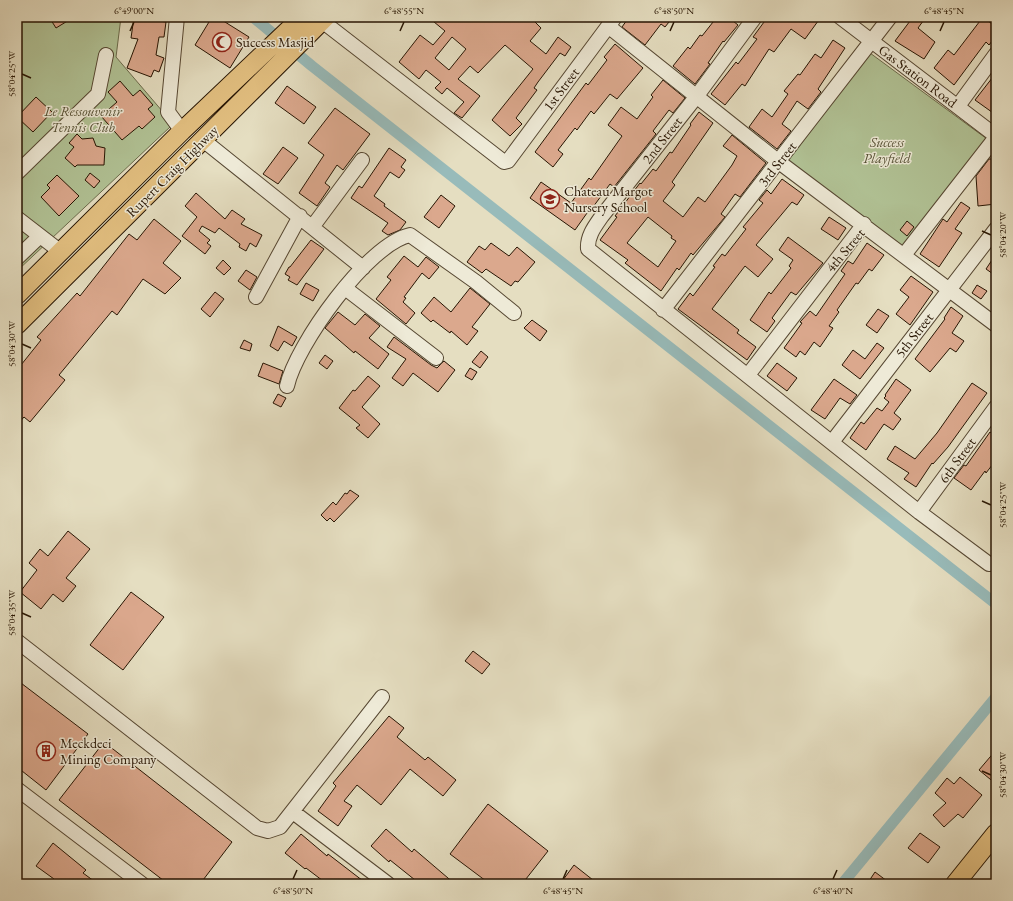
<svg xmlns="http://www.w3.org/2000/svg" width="1013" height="901" font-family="'EB Garamond',serif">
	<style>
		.green { fill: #b1c295; stroke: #6c6c4c }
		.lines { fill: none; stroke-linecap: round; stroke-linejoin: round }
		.canal { stroke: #98bbba; stroke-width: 11 }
		.building { fill: #dba88d; stroke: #271503; fill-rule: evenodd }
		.minor-casing { stroke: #564732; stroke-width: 16 }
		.major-casing { stroke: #271503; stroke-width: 20 }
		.minor { stroke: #eeead7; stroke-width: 14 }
		.major { stroke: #e2bf80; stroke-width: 18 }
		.ticks { fill: none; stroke: #271503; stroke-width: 1.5 }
		.labels { text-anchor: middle; stroke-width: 3; stroke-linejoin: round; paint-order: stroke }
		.poi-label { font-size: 14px; fill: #271503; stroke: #eeead7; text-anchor: start }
		.street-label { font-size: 14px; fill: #271503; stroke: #eeead7 }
		.park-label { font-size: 14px; font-style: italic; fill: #575236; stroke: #eeead7 }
		.neatline { fill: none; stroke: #271503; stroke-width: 1.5 }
		.ticks-label { font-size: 10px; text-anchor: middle; fill: #271503 }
	</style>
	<rect width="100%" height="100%" fill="#e5dec1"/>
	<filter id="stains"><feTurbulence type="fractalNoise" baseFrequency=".005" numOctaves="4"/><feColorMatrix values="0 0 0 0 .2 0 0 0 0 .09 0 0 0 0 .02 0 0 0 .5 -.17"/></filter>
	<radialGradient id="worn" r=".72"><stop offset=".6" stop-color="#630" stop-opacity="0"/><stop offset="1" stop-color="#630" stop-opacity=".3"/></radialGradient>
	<path class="green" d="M 17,17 L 121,17 L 116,57 L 163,112 L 170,127 L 17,271 Z
		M 870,53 L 987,139 L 904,248 L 788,161 Z"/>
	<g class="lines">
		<path class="canal" d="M 253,17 L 312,66 L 996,604
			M 842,884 L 996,697"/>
	</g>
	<path class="building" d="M 49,17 L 74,17 L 56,28 Z
		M 134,17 L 166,22 L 164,37 L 159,37 L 156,55 L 164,58 L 159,72 L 154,70 L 151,77 L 127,68 L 138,39 L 131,38 Z
		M 212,17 L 217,17 L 249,37 L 230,68 L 195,45 Z
		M 428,17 L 539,17 L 535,22 L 541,28 L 530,41 L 546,54 L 558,37 L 571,47 L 565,56 L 560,53 L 538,82 L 534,88 L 537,90 L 516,118 L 522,124 L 510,136 L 492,120 L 533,69 L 505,45 L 478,73 L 470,66 L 458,79 L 480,96 L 462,118 L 454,113 L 464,102 L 447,88 L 442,94 L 435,88 L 441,82 L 426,70 L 419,79 L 399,62 L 420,35 L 433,45 L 445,31 ZM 452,37 L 466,49 L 449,70 L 435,58 Z
		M 629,17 L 673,17 L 665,27 L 661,24 L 645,45 L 622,27 Z
		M 717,17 L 728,17 L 738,25 L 724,42 L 723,41 L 708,63 L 710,64 L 695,84 L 673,66 L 688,47 L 690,49 L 700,35 L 702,36 Z
		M 775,17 L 821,17 L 805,39 L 791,29 L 774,52 L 769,49 L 745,86 L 742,84 L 725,105 L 711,94 L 736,62 L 738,64 L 757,39 L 753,37 L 767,18 L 772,21 Z
		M 913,17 L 926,17 L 918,28 L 935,42 L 924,59 L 895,41 Z
		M 983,17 L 996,27 L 996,36 L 989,45 L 986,42 L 954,85 L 934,68 L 948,50 L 954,55 Z
		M 833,40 L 845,48 L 818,89 L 821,92 L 808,109 L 797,101 L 782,124 L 791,131 L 777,149 L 749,127 L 762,109 L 772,117 L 788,94 L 784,91 L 798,74 L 800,75 L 815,54 L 821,58 Z
		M 615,44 L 643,68 L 617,99 L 610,94 L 594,114 L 591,111 L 577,130 L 575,128 L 558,150 L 563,154 L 553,167 L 535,152 L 586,83 L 588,85 L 607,60 L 604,57 Z
		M 996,73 L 996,115 L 975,100 Z
		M 663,80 L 685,98 L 673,113 L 669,110 L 653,131 L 656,134 L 614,187 L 610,184 L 593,207 L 592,206 L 575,230 L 530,198 L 541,182 L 571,203 L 589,178 L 591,180 L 622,136 L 608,125 L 621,107 L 637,119 L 653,97 L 651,95 Z
		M 120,81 L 133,96 L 140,90 L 153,105 L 148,109 L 155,117 L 142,129 L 139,126 L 122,140 L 101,116 L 117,102 L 108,92 Z
		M 287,86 L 316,107 L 304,124 L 275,103 Z
		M 36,97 L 52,112 L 33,132 L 17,117 Z
		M 335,108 L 370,134 L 343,170 L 337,165 L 325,183 L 330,187 L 317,206 L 299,193 L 324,155 L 308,143 Z
		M 699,112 L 713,123 L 672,182 L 675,185 L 663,201 L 683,217 L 698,197 L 705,202 L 732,165 L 737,156 L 723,146 L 732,135 L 766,163 L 740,197 L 735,194 L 721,214 L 725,217 L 693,255 L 691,253 L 679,270 L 677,268 L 661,291 L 625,263 L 628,260 L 600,240 L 617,217 L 615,216 L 640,183 L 641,184 L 653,169 L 656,171 L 670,152 L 672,153 L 691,125 L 690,124 ZM 648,217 L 672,236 L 671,238 L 676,241 L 658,267 L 627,243 Z
		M 77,134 L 82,139 L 93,138 L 96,146 L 105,148 L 104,165 L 77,165 L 75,167 L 65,158 L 74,147 L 69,143 Z
		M 283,147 L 298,158 L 278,184 L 263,174 Z
		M 389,148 L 406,160 L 401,167 L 405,170 L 399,178 L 390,172 L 374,196 L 385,204 L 384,206 L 406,222 L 400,230 L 388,235 L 382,231 L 388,223 L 351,198 L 359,186 L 362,188 Z
		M 989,159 L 996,159 L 996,204 L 978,206 L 976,176 Z
		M 90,173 L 100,181 L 94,188 L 85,180 Z
		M 57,175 L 79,196 L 59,216 L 41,197 L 50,188 L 47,185 Z
		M 782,179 L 804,195 L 797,205 L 792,202 L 756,245 L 773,259 L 758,277 L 745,266 L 712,309 L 739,330 L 737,333 L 756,347 L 747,360 L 678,309 L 690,293 L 693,296 L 715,267 L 713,266 L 722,254 L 725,256 L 746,229 L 743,227 L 763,203 L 759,200 L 767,190 L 771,194 Z
		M 196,193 L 225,219 L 232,210 L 245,219 L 241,224 L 262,235 L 256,247 L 250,243 L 246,251 L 239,247 L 240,244 L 219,228 L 215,233 L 202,226 L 199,231 L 210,240 L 207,243 L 211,246 L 205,254 L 182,236 L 197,217 L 185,206 Z
		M 441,195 L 455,206 L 439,228 L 424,217 Z
		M 961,202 L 970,208 L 955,229 L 962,233 L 939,267 L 920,254 L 943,219 L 947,222 Z
		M 829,217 L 846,228 L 838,240 L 821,229 Z
		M 154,219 L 181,241 L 163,263 L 181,278 L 165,294 L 143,279 L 117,315 L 112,311 L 59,375 L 65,380 L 30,422 L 24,417 L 17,425 L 17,370 L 41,340 L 37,337 L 77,293 L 80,296 L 129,234 L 137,240 Z
		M 907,221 L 914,227 L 907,236 L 900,230 Z
		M 788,237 L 823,263 L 796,295 L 791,292 L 772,318 L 775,321 L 767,332 L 750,320 L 769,292 L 771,294 L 791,268 L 789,266 L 793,260 L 779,250 Z
		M 311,240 L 324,249 L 297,285 L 288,280 L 290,277 L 285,274 L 289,267 L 290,267 Z
		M 491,243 L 509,256 L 517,247 L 535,262 L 518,282 L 515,281 L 511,286 L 486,269 L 482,273 L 467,262 L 479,246 L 485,250 Z
		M 867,243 L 884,255 L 872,271 L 869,269 L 858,284 L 856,283 L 837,310 L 839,312 L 829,326 L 833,328 L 820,347 L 814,342 L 805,355 L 800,351 L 796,357 L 784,348 L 802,323 L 800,322 L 810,311 L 816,316 L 845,274 L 841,271 L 848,261 L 853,264 Z
		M 996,254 L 996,276 L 986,269 Z
		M 404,256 L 418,267 L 426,257 L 439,267 L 429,279 L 422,273 L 404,297 L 406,298 L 403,302 L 415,313 L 406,324 L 376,299 L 391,280 L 387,277 Z
		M 223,260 L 231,268 L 224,275 L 216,268 Z
		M 246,270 L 257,277 L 250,290 L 238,281 Z
		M 911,276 L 933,292 L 910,325 L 896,314 L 909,297 L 900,290 Z
		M 306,283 L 319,290 L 313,301 L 300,294 Z
		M 977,285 L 987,291 L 981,299 L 972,293 Z
		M 470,288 L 490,304 L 472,327 L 478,331 L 467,345 L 451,331 L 450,333 L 433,320 L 431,322 L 421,313 L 434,297 L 451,312 Z
		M 215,292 L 224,299 L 210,317 L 201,309 Z
		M 951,307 L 963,316 L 952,333 L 964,341 L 956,352 L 950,348 L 930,372 L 915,359 L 945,319 L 944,318 Z
		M 878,309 L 889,316 L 877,333 L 866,325 Z
		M 338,312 L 355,325 L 365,314 L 380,326 L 369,338 L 389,354 L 378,369 L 355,351 L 354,353 L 325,328 Z
		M 532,320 L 547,331 L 540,341 L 524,328 Z
		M 278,326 L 297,337 L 292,346 L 284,341 L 278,351 L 270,346 Z
		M 394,337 L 431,365 L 437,368 L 444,361 L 455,370 L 438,392 L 413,373 L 403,386 L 392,378 L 406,359 L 387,347 Z
		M 244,340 L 252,344 L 250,351 L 240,348 Z
		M 877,343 L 884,348 L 860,379 L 842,365 L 853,350 L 865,359 Z
		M 481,351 L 488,357 L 480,368 L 472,362 Z
		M 325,355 L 333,361 L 327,369 L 319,363 Z
		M 263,363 L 283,371 L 279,384 L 258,376 Z
		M 777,363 L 797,378 L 787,391 L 767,376 Z
		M 470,368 L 477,372 L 472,380 L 465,376 Z
		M 368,376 L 380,386 L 362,407 L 380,424 L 368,438 L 356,428 L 360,425 L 339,408 L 353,390 L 355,391 Z
		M 834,379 L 857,395 L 850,404 L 840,398 L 825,419 L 811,410 Z
		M 896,379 L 911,390 L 894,413 L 901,419 L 893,430 L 884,424 L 866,450 L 850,438 L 861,422 L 864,424 L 877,408 L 882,411 L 889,402 L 884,398 L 886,396 L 885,395 Z
		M 972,383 L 987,393 L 948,447 L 933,464 L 932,463 L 916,487 L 904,479 L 909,473 L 887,459 L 895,446 L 915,459 L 937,433 Z
		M 278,394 L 286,398 L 281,407 L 273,403 Z
		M 990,432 L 996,436 L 996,460 L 986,473 L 985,471 L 971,490 L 954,478 L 964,465 L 966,466 Z
		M 350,490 L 359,496 L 334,522 L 330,518 L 327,521 L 321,515 L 333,502 L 336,505 L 345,493 L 347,494 Z
		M 68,531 L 90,549 L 66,578 L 76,586 L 63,602 L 53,594 L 41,609 L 20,592 L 37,570 L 29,563 L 40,549 L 48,556 Z
		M 131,592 L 164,617 L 123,670 L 90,645 Z
		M 473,651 L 490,664 L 482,674 L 465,661 Z
		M 17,680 L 88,734 L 46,790 L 17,767 Z
		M 389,716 L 404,728 L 397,737 L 425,760 L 428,757 L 456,780 L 443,796 L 410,769 L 381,805 L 357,785 L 344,801 L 352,806 L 338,826 L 318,811 L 336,786 L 333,783 Z
		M 104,742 L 232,842 L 200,884 L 168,884 L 59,800 Z
		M 996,750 L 996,784 L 979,770 Z
		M 960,777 L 982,795 L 963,818 L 958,814 L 944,827 L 933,815 L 946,803 L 935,793 L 947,778 L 954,784 Z
		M 488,804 L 548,851 L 522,884 L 490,884 L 450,854 Z
		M 386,829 L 412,852 L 414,849 L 455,884 L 420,884 L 390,860 L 389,862 L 371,846 Z
		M 920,833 L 940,847 L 928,863 L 908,848 Z
		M 301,834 L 327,856 L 328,854 L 367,884 L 327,884 L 306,868 L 305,869 L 285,853 Z
		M 53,843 L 86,870 L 83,873 L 98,884 L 51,884 L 54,879 L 36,866 Z
		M 574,865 L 598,884 L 560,884 Z
		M 875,872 L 891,884 L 867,884 Z"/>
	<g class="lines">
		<g class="minor-casing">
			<path id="minor" d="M 177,17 L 168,112 L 182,131
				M 755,17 L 696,97 L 602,216 C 595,226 587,236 588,249 L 919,512 L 989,564
				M 840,17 L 996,136
				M 322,21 L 504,162 L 508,161 L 615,17
				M 608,26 L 779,162 L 996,325
				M 958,106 L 996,54
				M 203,140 L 363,268
				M 17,173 L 98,94 L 106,55
				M 17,218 L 61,252
				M 313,226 L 362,160
				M 904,255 L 996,137
				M 17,258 L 40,236
				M 345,288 L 436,358
				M 256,297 L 300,216
				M 663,310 L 890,17
				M 748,375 L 864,224
				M 287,386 C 296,345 368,244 410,235 L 476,282 L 514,313
				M 832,442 L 996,229
				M 919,512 L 996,407
				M 17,641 L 257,828 L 268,831 L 280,827 L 382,697
				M 17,789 L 142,884
				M 293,812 L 388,884"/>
		</g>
		<g class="major-casing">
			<path id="major" d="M 17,295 L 182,131 L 302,17
				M 17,325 L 326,17
				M 955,884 L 996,833"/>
		</g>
		<use href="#minor" class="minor"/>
		<use href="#major" class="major"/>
	</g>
	<path class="ticks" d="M 130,31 L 134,22M 400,31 L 404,22M 670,31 L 674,22M 940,31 L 944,22M 22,74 L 31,78M 982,231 L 991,235M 22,344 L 31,348M 982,501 L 991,505M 22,613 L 31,617M 982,771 L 991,775M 293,879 L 297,870M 563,879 L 567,870M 833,879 L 837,870"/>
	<defs>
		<g id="mosque-ring" transform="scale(1)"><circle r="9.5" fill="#eeead7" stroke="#8f2418" stroke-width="1.5"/><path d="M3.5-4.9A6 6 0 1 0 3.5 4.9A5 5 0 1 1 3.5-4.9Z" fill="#8f2418"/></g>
		<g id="school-ring" transform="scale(1)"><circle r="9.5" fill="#eeead7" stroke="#8f2418" stroke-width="1.5"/><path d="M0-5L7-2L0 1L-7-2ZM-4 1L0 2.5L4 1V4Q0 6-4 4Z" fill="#8f2418"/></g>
		<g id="building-ring" transform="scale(1)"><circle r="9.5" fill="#eeead7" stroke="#8f2418" stroke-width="1.5"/><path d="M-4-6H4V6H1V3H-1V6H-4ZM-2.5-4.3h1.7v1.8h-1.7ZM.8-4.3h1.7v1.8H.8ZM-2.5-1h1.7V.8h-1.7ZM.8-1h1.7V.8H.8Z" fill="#8f2418"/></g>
	</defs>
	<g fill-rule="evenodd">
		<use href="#mosque-ring" x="222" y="42"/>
		<use href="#school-ring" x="550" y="199"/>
		<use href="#building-ring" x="46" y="751"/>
	</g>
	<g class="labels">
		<g class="poi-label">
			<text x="236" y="47">Success Masjid</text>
			<text x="564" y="196">Chateau Margot<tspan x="564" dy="16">Nursery School</tspan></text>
			<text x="60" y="748">Meckdeci<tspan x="60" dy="16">Mining Company</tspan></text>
		</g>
		<g class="street-label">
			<text transform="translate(918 76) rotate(37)" y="5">Gas Station Road</text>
			<text transform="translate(561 89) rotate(-53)" y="5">1st Street</text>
			<text transform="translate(662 140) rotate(-52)" y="5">2nd Street</text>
			<text transform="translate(777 164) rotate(-52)" y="5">3rd Street</text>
			<text transform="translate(172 171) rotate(-45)" y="5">Rupert Craig Highway</text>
			<text transform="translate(845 250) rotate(-50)" y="5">4th Street</text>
			<text transform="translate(914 335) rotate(-52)" y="5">5th Street</text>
			<text transform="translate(957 460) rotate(-54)" y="5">6th Street</text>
		</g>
		<g class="park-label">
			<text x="83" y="116">Le Ressouvenir<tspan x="83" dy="16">Tennis Club</tspan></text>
			<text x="887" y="147">Success<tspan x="887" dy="16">Playfield</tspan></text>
		</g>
	</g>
	<rect width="1013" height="901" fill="none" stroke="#e5dec1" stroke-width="44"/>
	<rect x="22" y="22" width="969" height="857" class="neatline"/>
	<g class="ticks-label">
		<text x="134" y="14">6°49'00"N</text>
		<text x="404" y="14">6°48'55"N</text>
		<text x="674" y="14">6°48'50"N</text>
		<text x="944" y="14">6°48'45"N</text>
		<text transform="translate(11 74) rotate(-90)" y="4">58°04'25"W</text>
		<text transform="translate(1002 235) rotate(-90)" y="4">58°04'20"W</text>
		<text transform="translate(11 344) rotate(-90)" y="4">58°04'30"W</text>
		<text transform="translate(1002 505) rotate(-90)" y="4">58°04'25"W</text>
		<text transform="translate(11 613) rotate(-90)" y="4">58°04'35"W</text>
		<text transform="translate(1002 775) rotate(-90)" y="4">58°04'30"W</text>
		<text x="293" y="894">6°48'50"N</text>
		<text x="563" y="894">6°48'45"N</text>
		<text x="833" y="894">6°48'40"N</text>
	</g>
	<rect width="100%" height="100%" filter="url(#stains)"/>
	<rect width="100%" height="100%" fill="url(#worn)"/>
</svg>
